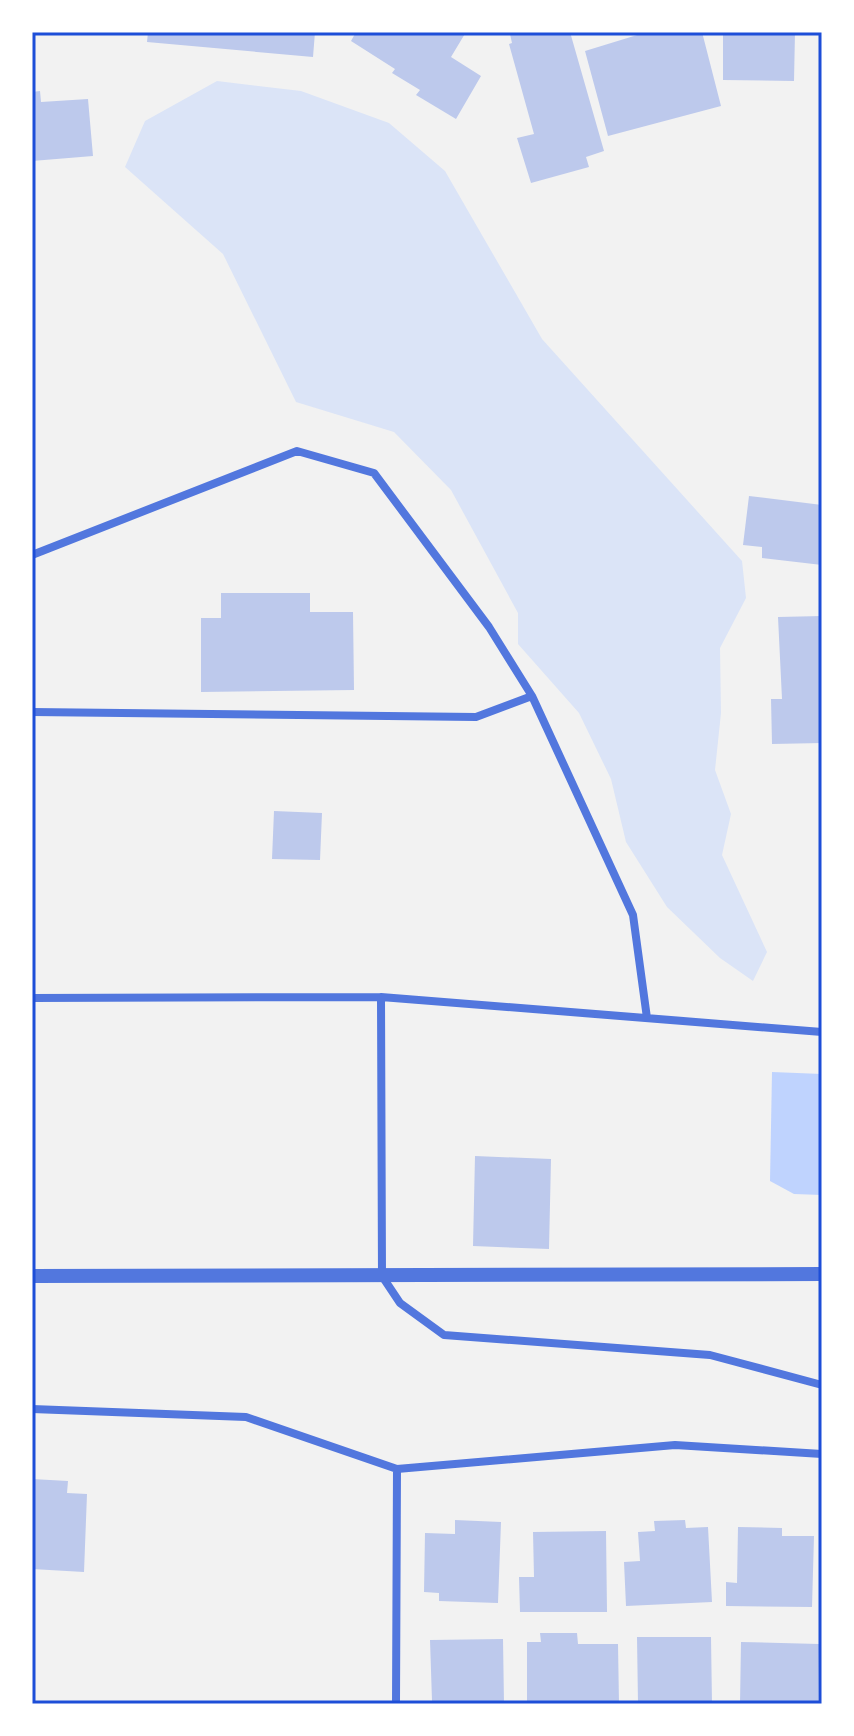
<svg xmlns="http://www.w3.org/2000/svg" width="854" height="1736" font-family="'Varela Round',sans-serif">
	<style>
		.green { fill: #dbe4f7 }
		.water { fill: #bfd3fe }
		.building { fill: #bdc9ec }
		.lines { fill: none; stroke-linecap: round; stroke-linejoin: round }
		.minor { stroke: #5277de; stroke-width: 8 }
		.tertiary { stroke: #5277de; stroke-width: 14 }
		.neatline { fill: none; stroke: #1d4ed8; stroke-width: 3 }
	</style>
	<rect width="100%" height="100%" fill="#f2f2f2"/>
	<path class="green" d="M 217,81 L 301,91 L 389,123 L 445,171 L 542,339 L 742,561 L 746,598 L 720,648 L 721,713 L 715,770 L 731,814 L 722,855 L 767,952 L 753,981 L 720,958 L 667,907 L 626,842 L 611,779 L 579,713 L 518,644 L 518,613 L 451,490 L 394,432 L 296,402 L 223,254 L 125,167 L 145,121 Z"/>
	<path class="water" d="M 772,1072 L 822,1074 L 822,1195 L 794,1194 L 770,1181 Z"/>
	<path class="building" d="M 148,32 L 315,32 L 313,57 L 147,42 Z
		M 356,32 L 466,32 L 451,57 L 481,76 L 456,119 L 416,95 L 420,90 L 392,73 L 395,69 L 351,41 Z
		M 517,32 L 570,32 L 604,151 L 586,157 L 589,167 L 531,183 L 517,138 L 534,134 L 509,44 L 512,43 L 510,34 Z
		M 647,32 L 702,32 L 721,106 L 608,136 L 585,51 Z
		M 723,32 L 795,32 L 794,81 L 723,80 Z
		M 40,91 L 41,102 L 88,99 L 93,156 L 32,161 L 32,92 Z
		M 749,496 L 822,505 L 822,565 L 762,558 L 762,547 L 743,545 Z
		M 221,593 L 310,593 L 310,612 L 353,612 L 354,690 L 201,692 L 201,618 L 221,618 Z
		M 822,616 L 822,743 L 772,744 L 771,699 L 782,699 L 778,617 Z
		M 274,811 L 322,813 L 320,860 L 272,859 Z
		M 475,1156 L 551,1159 L 549,1249 L 473,1246 Z
		M 32,1479 L 68,1481 L 67,1493 L 87,1494 L 84,1572 L 32,1569 Z
		M 455,1520 L 501,1522 L 498,1603 L 439,1601 L 439,1593 L 424,1592 L 425,1533 L 455,1534 Z
		M 685,1520 L 686,1528 L 708,1527 L 712,1602 L 626,1606 L 624,1562 L 640,1561 L 638,1532 L 655,1531 L 654,1521 Z
		M 738,1527 L 782,1528 L 782,1536 L 814,1536 L 812,1607 L 726,1606 L 726,1582 L 737,1583 Z
		M 606,1531 L 607,1612 L 520,1612 L 519,1577 L 534,1577 L 533,1532 Z
		M 540,1633 L 577,1633 L 578,1644 L 618,1644 L 619,1704 L 527,1704 L 527,1642 L 541,1642 Z
		M 637,1637 L 711,1637 L 712,1704 L 638,1704 Z
		M 503,1639 L 504,1704 L 435,1704 L 432,1701 L 430,1640 Z
		M 741,1642 L 819,1644 L 818,1704 L 740,1704 Z"/>
	<g class="lines">
		<path class="minor" d="M 32,555 L 297,451 L 374,473 L 489,627 L 532,696 L 633,915 L 647,1018
			M 32,712 L 476,717 L 532,696
			M 381,997 L 382,1276 L 400,1303 L 444,1335 L 710,1355 L 822,1385
			M 32,998 L 381,997 L 822,1032
			M 32,1409 L 246,1417 L 397,1469 L 675,1445 L 822,1454
			M 396,1704 L 397,1469"/>
		<path class="tertiary" d="M 32,1276 L 822,1274"/>
	</g>
	<rect width="854" height="1736" fill="none" stroke="#ffffff" stroke-width="68"/>
	<rect x="34" y="34" width="786" height="1668" class="neatline"/>
</svg>
